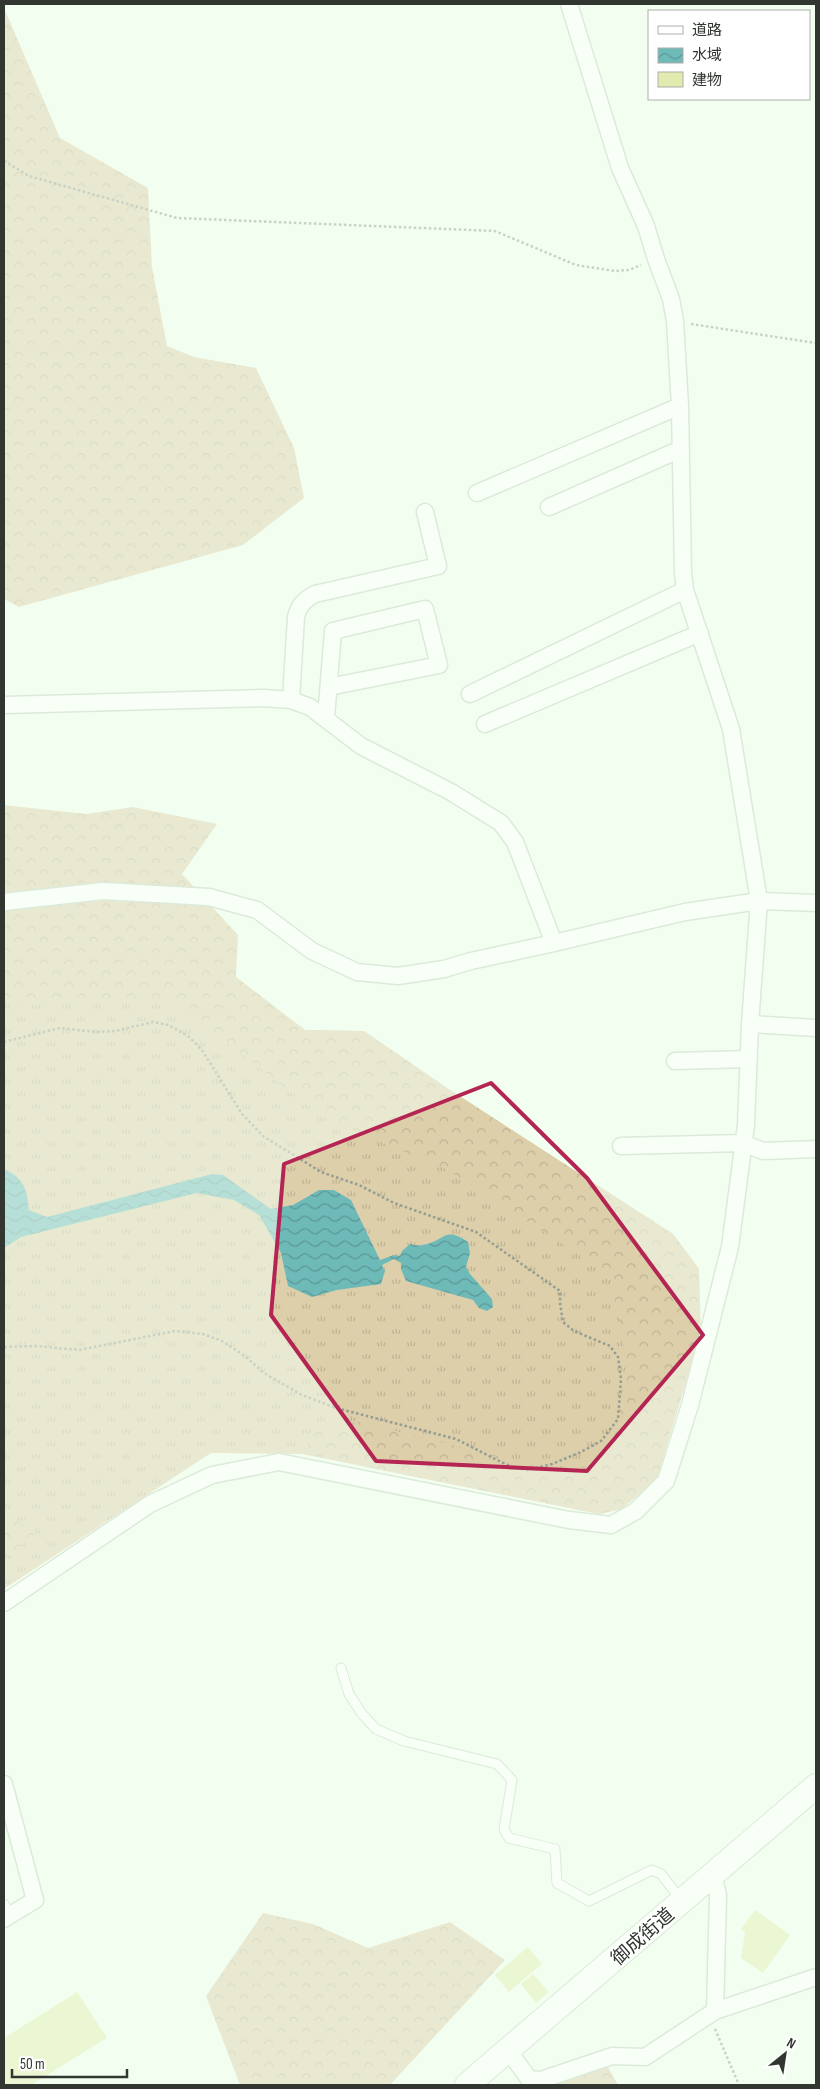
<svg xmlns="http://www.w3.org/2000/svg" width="820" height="2089" font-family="'Sofia Sans Condensed','Noto Sans JP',sans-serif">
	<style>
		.grass { fill: url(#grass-tufts) }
		.forest { fill: url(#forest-crowns) }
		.water { fill: url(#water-waves) }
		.building { fill: #e2eab0 }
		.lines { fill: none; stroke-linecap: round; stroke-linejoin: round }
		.lane-casing { stroke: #c1d1be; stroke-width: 11 }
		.street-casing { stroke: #c1d1be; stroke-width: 19 }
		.secondary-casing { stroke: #c1d1be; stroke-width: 26 }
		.path { stroke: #939d92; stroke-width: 2.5; stroke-dasharray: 2.5 2.5; stroke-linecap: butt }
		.lane { stroke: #fff; stroke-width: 9 }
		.street { stroke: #fff; stroke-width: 16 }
		.secondary { stroke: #fff; stroke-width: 24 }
		.marked { fill: none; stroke: #b52554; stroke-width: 4; stroke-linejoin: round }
		.labels { text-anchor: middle; stroke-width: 4; stroke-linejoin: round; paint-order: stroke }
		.street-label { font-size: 19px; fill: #313730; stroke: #fff }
	</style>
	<defs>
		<pattern id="grass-tufts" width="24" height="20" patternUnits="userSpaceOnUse" patternTransform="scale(1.25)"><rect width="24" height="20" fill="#decfab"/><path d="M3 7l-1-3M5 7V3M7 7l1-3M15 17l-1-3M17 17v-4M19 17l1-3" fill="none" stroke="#bfb293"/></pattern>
		<pattern id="forest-crowns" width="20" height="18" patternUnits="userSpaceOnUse" patternTransform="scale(1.25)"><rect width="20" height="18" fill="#decfab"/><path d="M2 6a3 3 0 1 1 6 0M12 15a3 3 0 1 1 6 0" fill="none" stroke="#bfb293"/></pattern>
		<pattern id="water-waves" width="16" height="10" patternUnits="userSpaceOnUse" patternTransform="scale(1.25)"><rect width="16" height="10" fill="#6ebab8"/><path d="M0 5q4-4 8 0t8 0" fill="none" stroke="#5b9896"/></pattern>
	</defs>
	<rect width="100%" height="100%" fill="#f2fff0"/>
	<path class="grass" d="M 235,977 L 305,1030 L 364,1031 L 447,1088 L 673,1234 L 699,1269 L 622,1509 L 599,1514 L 303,1454 L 211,1453 L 4,1589 L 4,979 Z"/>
	<path class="forest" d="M 4,8 L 60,138 L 148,188 L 152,267 L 167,346 L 194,357 L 256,368 L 294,448 L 304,498 L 243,545 L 19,607 L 4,599 Z
		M 4,805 L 86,814 L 133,807 L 217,824 L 182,874 L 238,935 L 236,977 L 305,1030 L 364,1031 L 447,1088 L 673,1234 L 699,1269 L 701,1332 L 657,1479 L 622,1509 L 599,1514 L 303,1454 L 314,1427 L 359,1422 L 571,1474 L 608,1451 L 628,1366 L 610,1275 L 448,1170 L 330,1121 L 224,1041 L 168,1002 L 4,1005 Z
		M 4,1513 L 37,1533 L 4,1560 Z
		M 263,1913 L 313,1924 L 368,1948 L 450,1922 L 505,1960 L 390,2085 L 240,2085 L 206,1996 Z
		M 608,2067 L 618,2085 L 537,2085 Z"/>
	<path class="water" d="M 4,1169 C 24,1178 27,1189 29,1210 L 47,1217 L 212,1174 L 223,1175 L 271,1209 L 293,1205 L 319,1190 L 334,1190 L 351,1200 L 380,1260 L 394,1255 L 400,1256 L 402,1251 L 410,1244 C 414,1245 419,1246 422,1245 C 445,1242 444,1225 468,1242 L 470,1253 L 466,1267 L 470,1274 L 492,1299 L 493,1307 L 487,1311 L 479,1308 L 473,1300 L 406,1281 L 401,1269 L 401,1263 L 394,1259 L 382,1265 L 385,1271 L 381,1284 L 337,1290 L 312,1297 L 288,1286 L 281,1253 L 259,1215 L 234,1200 L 197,1193 L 21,1237 L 4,1248 Z"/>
	<path class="building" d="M 755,1910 L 790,1935 L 763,1973 L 741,1958 L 745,1932 L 741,1929 Z
		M 528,1947 L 542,1964 L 509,1992 L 495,1975 Z
		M 533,1974 L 549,1992 L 536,2003 L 521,1984 Z
		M 77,1992 L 107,2038 L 31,2085 L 4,2085 L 4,2038 Z"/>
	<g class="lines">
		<g class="lane-casing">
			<path id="lane" d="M 341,1668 L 349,1694 L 362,1714 L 376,1729 L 404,1741 L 497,1764 L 512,1780 L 504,1829 L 509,1838 L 555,1849 L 557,1883 L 589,1901 L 652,1870 L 661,1874 L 682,1901
				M 4,1904 L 10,1914"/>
		</g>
		<g class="street-casing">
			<path id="street" d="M 477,493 L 680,406
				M 549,507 L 681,449
				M 470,694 L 685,590
				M 291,700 L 296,617 C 299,605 304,600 315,594 L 438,566 L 425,512
				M 4,705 L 264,698 L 291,700 L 310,707 L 361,746 L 451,792 L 501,823 L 515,842 L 554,943
				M 326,718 L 333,631 L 425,609 L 439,665 L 329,687
				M 485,724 L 700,633
				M 4,902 L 103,891 L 209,897 L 257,910 L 312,951 L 357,972 L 398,976 L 444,969 L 471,961 L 554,943 L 685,912 L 759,901 L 816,903
				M 750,1024 L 816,1028
				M 675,1061 L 749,1059
				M 621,1146 L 743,1143 L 763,1151 L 816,1149
				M 4,1603 L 150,1504 L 212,1475 L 279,1462 L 569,1520 L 611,1525 L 636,1511 L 666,1481 L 690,1405 L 730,1247 L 746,1125 L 750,1024 L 759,901 L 731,729 L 685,590 L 683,573 L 680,406 L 675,321 L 671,299 L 656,259 L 646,226 L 620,168 L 569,4
				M 4,1784 L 35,1900 L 4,1919
				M 713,1875 L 718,1895 L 715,2011
				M 508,2050 L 529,2079 L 541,2080 L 612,2056 L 645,2057 L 715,2011 L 816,1977"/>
		</g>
		<g class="secondary-casing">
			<path id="secondary" d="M 467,2085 L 816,1786"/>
		</g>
		<path class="path" d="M 4,161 L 29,176 L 177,218 L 495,231 L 576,265 L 615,271 L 629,270 L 641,265
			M 691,324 L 816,343
			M 4,1042 L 60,1028 L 96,1032 L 115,1031 L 153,1022 L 168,1025 L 188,1036 L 202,1050 L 242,1114 L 263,1136 L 321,1172 L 359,1185 L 394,1203 L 476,1232 L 560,1291 L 560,1303 L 563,1322 L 574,1331 L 610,1346 L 618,1357 L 621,1379 L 618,1419 L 601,1441 L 581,1452 L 552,1464 L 528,1470 L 515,1468 L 499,1461 L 456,1439 L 336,1408 L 302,1395 L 264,1373 L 245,1356 L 222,1341 L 203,1334 L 175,1331 L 79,1350 L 36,1346 L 4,1347
			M 715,2029 L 739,2085"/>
		<use href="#lane" class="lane"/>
		<use href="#street" class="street"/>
		<use href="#secondary" class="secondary"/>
	</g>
	<path d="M0 0H820V2089H0ZM 491,1083 L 587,1178 L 703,1335 L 587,1471 L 376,1461 L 271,1315 L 284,1164 Z" fill="#f2fff0" fill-opacity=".55" fill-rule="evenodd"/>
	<path class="marked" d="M 491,1083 L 587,1178 L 703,1335 L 587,1471 L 376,1461 L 271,1315 L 284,1164 Z"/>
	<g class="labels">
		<g class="street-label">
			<text transform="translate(642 1936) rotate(-41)" y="7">御成街道</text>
		</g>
	</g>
	<rect width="820" height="2089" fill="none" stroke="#313730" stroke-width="10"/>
	<rect x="648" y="10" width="162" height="90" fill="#ffffff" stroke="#adafac"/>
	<rect x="658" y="26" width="25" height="8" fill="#ffffff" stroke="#adafac"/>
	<text x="692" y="35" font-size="15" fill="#313730">道路</text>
	<rect x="658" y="48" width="25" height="15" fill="url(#water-waves)" stroke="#adafac"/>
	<text x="692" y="60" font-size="15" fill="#313730">水域</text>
	<rect x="658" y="72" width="25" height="15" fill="#e2eab0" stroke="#adafac"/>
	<text x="692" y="85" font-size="15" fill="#313730">建物</text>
	<g transform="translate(785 2054) rotate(30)" stroke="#ffffff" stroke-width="4" paint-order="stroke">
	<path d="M0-4L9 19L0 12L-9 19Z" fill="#313730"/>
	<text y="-8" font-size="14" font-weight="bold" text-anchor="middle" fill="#313730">N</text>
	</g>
	<path d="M12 2069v8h115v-8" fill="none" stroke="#313730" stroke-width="2.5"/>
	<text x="20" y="2069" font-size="15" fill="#313730" stroke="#ffffff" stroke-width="4" paint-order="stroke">50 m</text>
</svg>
